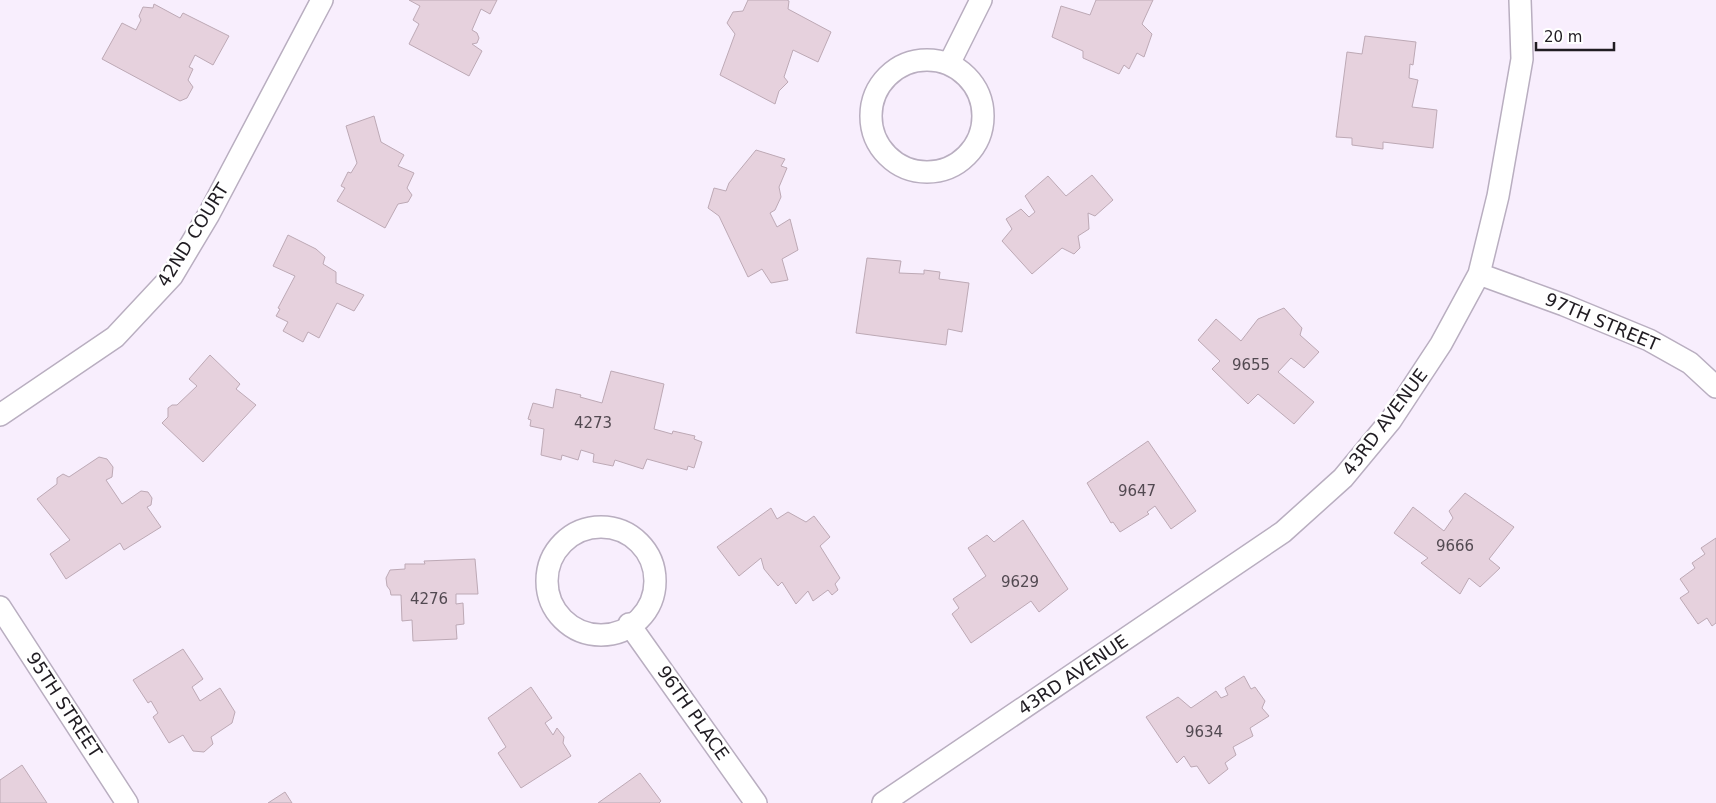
<svg xmlns="http://www.w3.org/2000/svg" width="1716" height="803" font-family="'DejaVu Sans',sans-serif">
	<style>
		.building { fill: #e6d1dd; stroke: #bda9b5 }
		.lines { fill: none; stroke-linecap: round; stroke-linejoin: round }
		.minor-casing { stroke: #b9aec0; stroke-width: 24 }
		.minor { stroke: #fff; stroke-width: 21 }
		.labels { text-anchor: middle; stroke-width: 5; stroke-linejoin: round; paint-order: stroke }
		.number-label { font-size: 15px; fill: #524951 }
		.street-label { font-size: 18px; fill: #201c22; stroke: #fff }
	</style>
	<rect width="100%" height="100%" fill="#f8eefd"/>
	<path class="building" d="M 409,0 L 497,0 L 490,14 L 481,9 L 472,30 L 477,33 L 479,38 L 477,43 L 472,44 L 482,51 L 469,76 L 409,44 L 419,24 L 413,20 L 420,6 Z
		M 748,0 L 787,0 L 789,1 L 788,9 L 831,32 L 818,62 L 793,50 L 784,77 L 788,82 L 779,91 L 775,104 L 720,75 L 735,34 L 727,23 L 733,12 L 743,11 Z
		M 1096,0 L 1153,0 L 1142,24 L 1152,34 L 1144,57 L 1137,53 L 1129,69 L 1124,65 L 1119,74 L 1083,58 L 1083,51 L 1052,37 L 1061,6 L 1090,15 Z
		M 154,4 L 180,18 L 183,13 L 229,36 L 213,65 L 195,55 L 189,67 L 193,69 L 188,80 L 193,87 L 187,98 L 180,101 L 102,59 L 122,23 L 136,30 L 141,20 L 139,16 L 143,7 L 153,8 Z
		M 1365,36 L 1416,42 L 1413,65 L 1410,64 L 1409,78 L 1418,80 L 1412,107 L 1437,110 L 1433,148 L 1383,142 L 1383,149 L 1352,145 L 1352,138 L 1336,137 L 1347,52 L 1362,54 Z
		M 374,116 L 381,142 L 404,155 L 398,166 L 414,173 L 407,188 L 412,195 L 408,202 L 398,204 L 385,228 L 337,201 L 345,188 L 341,186 L 348,172 L 351,173 L 357,163 L 346,126 Z
		M 756,150 L 785,159 L 781,166 L 787,168 L 779,187 L 781,197 L 775,210 L 770,213 L 777,227 L 790,219 L 798,250 L 782,259 L 788,280 L 771,283 L 762,269 L 748,277 L 719,216 L 708,208 L 714,188 L 726,191 L 729,183 Z
		M 1092,175 L 1113,200 L 1095,216 L 1088,213 L 1089,229 L 1078,236 L 1080,248 L 1074,254 L 1062,248 L 1032,274 L 1002,241 L 1012,229 L 1006,219 L 1021,209 L 1029,217 L 1035,212 L 1025,196 L 1048,176 L 1066,196 Z
		M 288,235 L 316,249 L 325,257 L 323,264 L 336,272 L 336,283 L 364,295 L 354,311 L 337,303 L 319,338 L 308,332 L 303,342 L 283,331 L 288,322 L 276,316 L 280,309 L 278,308 L 295,276 L 273,266 Z
		M 867,258 L 901,261 L 899,273 L 924,274 L 924,270 L 940,272 L 939,279 L 969,283 L 962,332 L 948,329 L 946,345 L 856,333 Z
		M 1284,308 L 1302,328 L 1300,335 L 1319,352 L 1304,368 L 1291,358 L 1278,372 L 1314,402 L 1294,424 L 1258,394 L 1248,404 L 1212,369 L 1220,361 L 1198,340 L 1216,319 L 1241,341 L 1258,319 Z
		M 210,355 L 240,384 L 236,389 L 256,405 L 203,462 L 162,423 L 168,417 L 168,408 L 172,405 L 177,405 L 197,386 L 189,379 Z
		M 611,371 L 664,384 L 654,429 L 672,434 L 673,431 L 695,436 L 694,439 L 702,442 L 694,468 L 688,466 L 687,470 L 647,459 L 643,469 L 615,460 L 613,466 L 593,462 L 594,454 L 581,450 L 578,460 L 562,455 L 561,460 L 541,455 L 544,429 L 530,426 L 531,420 L 528,419 L 533,403 L 553,408 L 556,389 L 581,395 L 580,397 L 602,403 Z
		M 1148,441 L 1196,511 L 1171,529 L 1155,506 L 1147,512 L 1149,514 L 1120,532 L 1113,522 L 1111,523 L 1087,483 Z
		M 99,457 L 107,459 L 113,467 L 112,477 L 106,480 L 122,504 L 141,491 L 148,492 L 152,498 L 151,505 L 147,507 L 161,527 L 124,550 L 120,543 L 66,579 L 50,554 L 70,540 L 37,499 L 57,484 L 57,478 L 63,474 L 69,477 Z
		M 1465,493 L 1514,527 L 1489,559 L 1500,568 L 1480,587 L 1469,578 L 1460,594 L 1421,563 L 1428,558 L 1394,533 L 1413,507 L 1444,531 L 1453,518 L 1449,511 Z
		M 771,508 L 777,519 L 788,512 L 806,522 L 814,516 L 830,537 L 820,546 L 840,578 L 835,584 L 838,590 L 832,595 L 828,590 L 813,601 L 808,591 L 796,604 L 782,582 L 778,586 L 764,569 L 761,558 L 739,576 L 717,547 Z
		M 1023,520 L 1068,589 L 1039,612 L 1031,601 L 971,643 L 952,614 L 959,608 L 953,599 L 986,576 L 968,548 L 987,535 L 994,542 Z
		M 1716,538 L 1716,623 L 1712,626 L 1707,618 L 1698,624 L 1680,598 L 1689,592 L 1680,579 L 1695,568 L 1692,563 L 1705,554 L 1701,548 Z
		M 475,559 L 478,594 L 456,594 L 456,604 L 463,603 L 464,624 L 456,625 L 457,639 L 413,641 L 412,620 L 402,621 L 401,595 L 391,595 L 390,590 L 387,586 L 386,578 L 390,570 L 405,569 L 405,564 L 425,564 L 424,561 Z
		M 183,649 L 203,679 L 192,687 L 200,701 L 220,688 L 235,712 L 232,723 L 211,737 L 213,744 L 204,752 L 193,751 L 183,735 L 169,743 L 153,717 L 158,713 L 151,701 L 148,703 L 133,680 Z
		M 1244,676 L 1251,689 L 1255,687 L 1265,701 L 1262,708 L 1269,716 L 1250,728 L 1253,736 L 1233,747 L 1236,755 L 1225,763 L 1228,769 L 1209,784 L 1197,766 L 1191,767 L 1184,756 L 1177,763 L 1146,717 L 1178,697 L 1191,708 L 1216,691 L 1221,698 L 1228,695 L 1225,688 Z
		M 531,687 L 552,718 L 545,723 L 553,735 L 557,728 L 564,737 L 563,743 L 571,756 L 521,788 L 498,753 L 506,747 L 488,718 Z
		M 22,765 L 47,803 L 0,803 L 0,780 Z
		M 640,773 L 661,801 L 659,803 L 598,803 Z
		M 285,792 L 292,803 L 268,803 Z"/>
	<g class="lines">
		<g class="minor-casing">
			<path id="minor" d="M871 116a56 56 0 1 1 112 0a56 56 0 1 1-112 0Z
				M 949,64 L 981,0
				M 1479,274 L 1564,305 L 1649,340 L 1690,363 L 1716,387
				M 0,415 L 115,337 L 172,276 L 209,214 L 322,0
				M547 581a54 54 0 1 1 108 0a54 54 0 1 1-108 0Z
				M 0,607 L 127,803
				M 629,624 L 756,803
				M 883,803 L 1283,532 L 1343,478 L 1391,420 L 1441,344 L 1479,274 L 1498,196 L 1522,59 L 1520,0"/>
		</g>
		<use href="#minor" class="minor"/>
	</g>
	<g class="labels">
		<g class="number-label">
			<text x="1251" y="370">9655</text>
			<text x="593" y="428">4273</text>
			<text x="1137" y="496">9647</text>
			<text x="1455" y="551">9666</text>
			<text x="1020" y="587">9629</text>
			<text x="429" y="604">4276</text>
			<text x="1204" y="737">9634</text>
		</g>
		<g class="street-label">
			<text transform="translate(193 235) rotate(-58)" y="6">42ND COURT</text>
			<text transform="translate(1602 322) rotate(23)" y="6">97TH STREET</text>
			<text transform="translate(1385 422) rotate(-53)" y="6">43RD AVENUE</text>
			<text transform="translate(1073 675) rotate(-34)" y="6">43RD AVENUE</text>
			<text transform="translate(64 705) rotate(57)" y="6">95TH STREET</text>
			<text transform="translate(693 713) rotate(55)" y="6">96TH PLACE</text>
		</g>
	</g>
	<path d="M1536 42v8h78v-8" fill="none" stroke="#201c22" stroke-width="2.5"/>
	<text x="1544" y="42" font-size="15" fill="#201c22" stroke="#ffffff" stroke-width="4" paint-order="stroke">20 m</text>
</svg>
